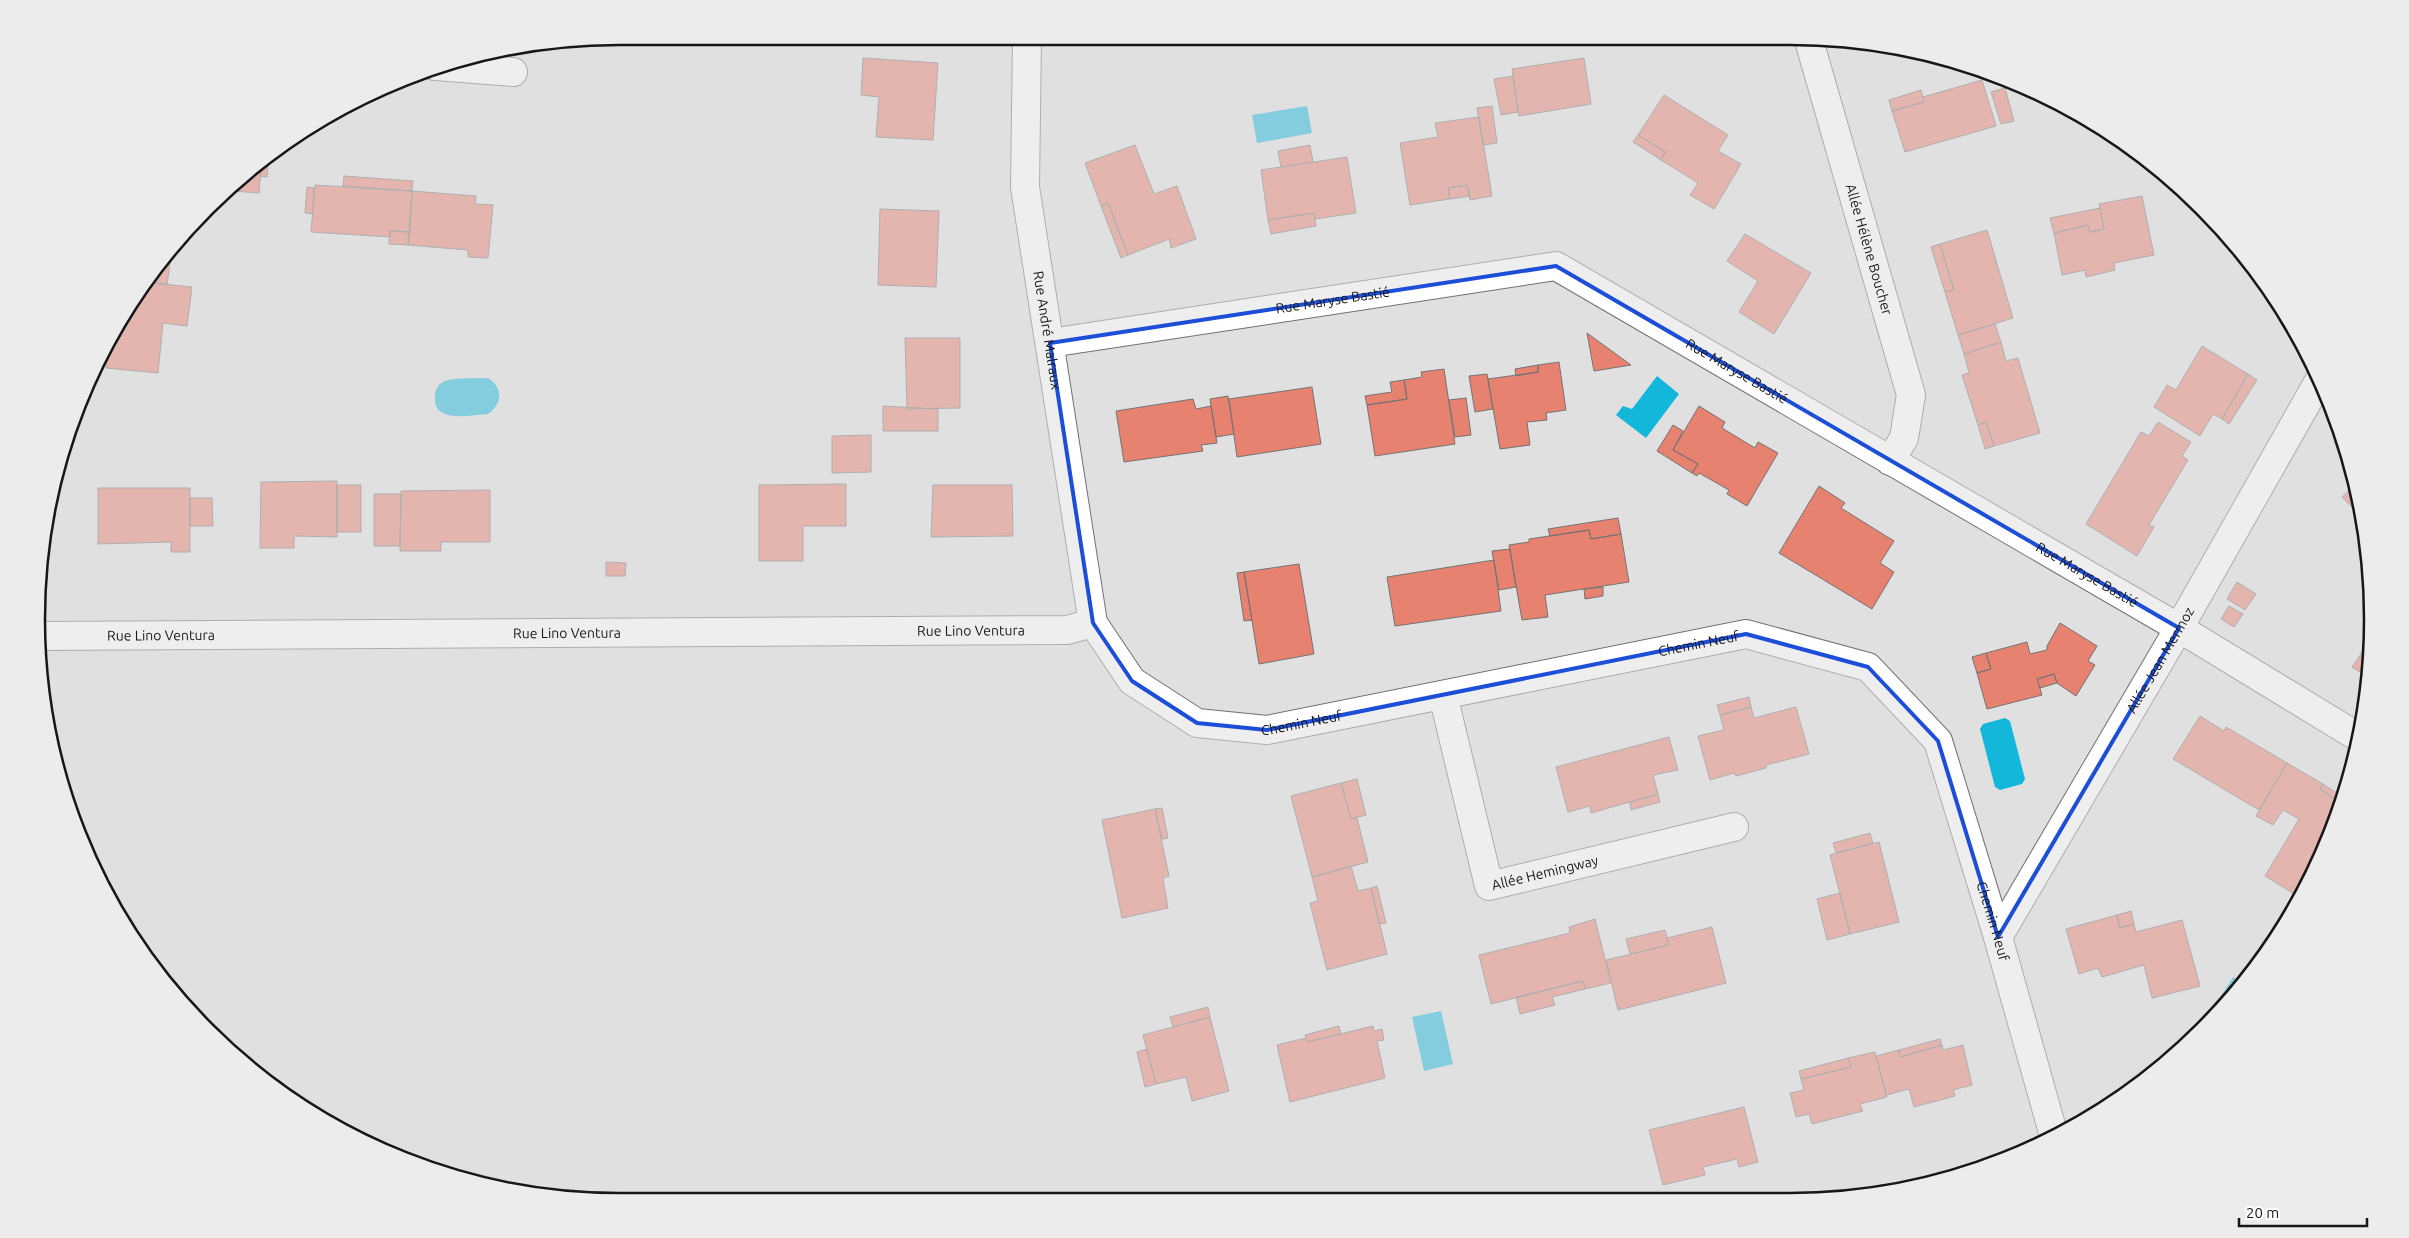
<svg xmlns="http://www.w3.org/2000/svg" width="2409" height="1238" font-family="Ubuntu,sans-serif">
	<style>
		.water { fill: #12b7d9 }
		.building { fill: #e6826f; stroke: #757373 }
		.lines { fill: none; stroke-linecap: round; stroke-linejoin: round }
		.minor-casing { stroke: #717173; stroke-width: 30 }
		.minor { stroke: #fff; stroke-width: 28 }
		.marked { fill: none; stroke: #1d4ed8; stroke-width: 4; stroke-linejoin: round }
		.labels { text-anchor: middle; stroke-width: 5; stroke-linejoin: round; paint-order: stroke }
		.street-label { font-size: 14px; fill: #171717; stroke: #fff }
		.rim { fill: none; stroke: #171717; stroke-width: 2.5 }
	</style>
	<rect width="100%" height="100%" fill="#e0e0e1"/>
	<path class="water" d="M 1307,106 L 1312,133 L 1257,143 L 1252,115 Z
		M 1657,376 L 1679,394 L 1646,438 L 1616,415 L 1623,406 L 1632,409 Z
		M 488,378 C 504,388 502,404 488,414 C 471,415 432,424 435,396 C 435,389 439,383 445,381 C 457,377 475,379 488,378 Z
		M 2005,718 L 2010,721 L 2025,779 L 2022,784 L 2000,790 L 1995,787 L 1980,729 L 1983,724 Z
		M 2233,977 L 2242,983 L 2228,1003 L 2203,1025 Z
		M 1441,1011 L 1453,1064 L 1424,1071 L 1412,1017 Z"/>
	<path class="building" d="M 863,58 L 938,63 L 933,140 L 876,137 L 879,97 L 861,95 Z
		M 1584,58 L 1591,104 L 1519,116 L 1512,69 Z
		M 1513,76 L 1518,112 L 1501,115 L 1494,79 Z
		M 1982,80 L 1996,126 L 1905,152 L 1892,111 L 1924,102 L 1923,97 Z
		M 2005,88 L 2014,121 L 2001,124 L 1991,92 Z
		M 1921,90 L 1924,102 L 1892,111 L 1889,100 Z
		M 1664,95 L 1728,135 L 1718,151 L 1741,164 L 1714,209 L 1690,195 L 1698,183 L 1661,160 L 1665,152 L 1638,135 Z
		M 1492,106 L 1497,143 L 1483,145 L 1477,108 Z
		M 1479,117 L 1492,196 L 1470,200 L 1467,185 L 1448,188 L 1450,199 L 1410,205 L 1400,143 L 1438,137 L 1435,123 Z
		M 1638,135 L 1665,152 L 1661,160 L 1633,142 Z
		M 1135,145 L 1154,194 L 1177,186 L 1196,239 L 1171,248 L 1169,239 L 1128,255 L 1108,203 L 1101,206 L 1085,163 Z
		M 1310,145 L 1313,162 L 1281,167 L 1278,151 Z
		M 269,154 L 267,177 L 260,176 L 262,159 Z
		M 1347,157 L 1356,213 L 1315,219 L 1314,213 L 1268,220 L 1261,170 Z
		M 262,159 L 259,193 L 233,191 L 233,186 Z
		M 344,176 L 413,181 L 412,191 L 343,186 Z
		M 315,185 L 412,191 L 410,232 L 390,231 L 390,237 L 311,232 Z
		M 1467,185 L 1470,196 L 1450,199 L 1448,188 Z
		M 307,187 L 314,188 L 313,214 L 305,213 Z
		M 412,191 L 476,196 L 475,204 L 493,205 L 488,258 L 468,257 L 468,250 L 408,245 Z
		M 2142,196 L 2154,255 L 2114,263 L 2115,270 L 2086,277 L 2085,270 L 2062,275 L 2054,233 L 2088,225 L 2090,232 L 2104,229 L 2099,204 Z
		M 1108,203 L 1128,255 L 1121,258 L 1101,206 Z
		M 2100,208 L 2104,229 L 2090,232 L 2088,225 L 2054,233 L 2050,218 Z
		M 880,209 L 939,211 L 936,287 L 878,285 Z
		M 1314,213 L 1316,226 L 1271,234 L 1268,220 Z
		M 1987,230 L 2013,318 L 1958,335 L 1945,292 L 1954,290 L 1940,244 Z
		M 390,231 L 410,232 L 408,245 L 389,244 Z
		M 1745,234 L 1811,273 L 1774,334 L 1739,312 L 1758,281 L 1727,261 Z
		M 1940,244 L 1954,290 L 1945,292 L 1931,247 Z
		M 160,262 L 170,263 L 167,285 L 144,282 Z
		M 144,282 L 192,287 L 187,326 L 163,323 L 158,373 L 106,368 L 107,347 L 111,338 L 114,339 L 114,333 L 134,295 Z
		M 1995,324 L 2001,342 L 1964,354 L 1958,335 Z
		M 1587,333 L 1631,365 L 1594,371 Z
		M 905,338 L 960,338 L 960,408 L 907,409 Z
		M 2001,342 L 2006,361 L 2018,358 L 2040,433 L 1994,446 L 1986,422 L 1978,425 L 1962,375 L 1969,373 L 1964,354 Z
		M 2202,346 L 2248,374 L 2222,419 L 2213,414 L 2200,436 L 2154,407 L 2167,385 L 2176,390 Z
		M 1559,362 L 1566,410 L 1546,413 L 1547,420 L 1527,422 L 1530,445 L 1500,449 L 1488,379 L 1538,372 L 1538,365 Z
		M 1538,365 L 1538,372 L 1516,376 L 1515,369 Z
		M 1444,369 L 1455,444 L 1375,456 L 1367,405 L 1407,399 L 1404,380 L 1422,377 L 1421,372 Z
		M 1487,374 L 1493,409 L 1475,412 L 1469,376 Z
		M 2248,374 L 2257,380 L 2229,424 L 2222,419 Z
		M 1404,380 L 1407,399 L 1367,405 L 1365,396 L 1392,392 L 1390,382 Z
		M 1312,387 L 1321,444 L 1237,457 L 1229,399 Z
		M 1228,396 L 1234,434 L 1216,437 L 1210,399 Z
		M 1466,398 L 1471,435 L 1455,437 L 1449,400 Z
		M 1193,399 L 1196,409 L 1211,406 L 1217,443 L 1201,445 L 1203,451 L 1124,462 L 1116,411 Z
		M 883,406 L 938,409 L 938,431 L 883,431 Z
		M 1699,406 L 1725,422 L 1722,428 L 1755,448 L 1758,442 L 1778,453 L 1747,506 L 1727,494 L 1729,490 L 1699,473 L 1697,476 L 1692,473 L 1698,464 L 1673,450 Z
		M 1986,422 L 1994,446 L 1985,449 L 1978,425 Z
		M 2158,422 L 2191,442 L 2182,456 L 2188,460 L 2149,525 L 2154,527 L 2137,556 L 2086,524 L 2141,432 L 2149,436 Z
		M 1673,425 L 1683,431 L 1673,450 L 1698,464 L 1692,473 L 1657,451 Z
		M 871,435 L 871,472 L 832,473 L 832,436 Z
		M 337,481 L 337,537 L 294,536 L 294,548 L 260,548 L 261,482 Z
		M 846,484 L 846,526 L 803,526 L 803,561 L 759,561 L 759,485 Z
		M 337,485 L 361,485 L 361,532 L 337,532 Z
		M 933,485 L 1012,485 L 1013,536 L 931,537 Z
		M 1819,486 L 1845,503 L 1841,508 L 1894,541 L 1880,563 L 1894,572 L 1872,609 L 1779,553 Z
		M 2354,486 L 2362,518 L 2342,497 Z
		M 98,488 L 190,488 L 190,552 L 171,552 L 171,542 L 98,544 Z
		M 490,490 L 490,542 L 441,542 L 441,551 L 400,551 L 401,491 Z
		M 374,494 L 401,494 L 400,546 L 374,546 Z
		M 190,498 L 212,498 L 213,526 L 190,526 Z
		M 1618,518 L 1621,534 L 1591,539 L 1589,530 L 1550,536 L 1548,529 Z
		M 1589,530 L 1591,539 L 1621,534 L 1629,582 L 1545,595 L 1548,617 L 1522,620 L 1509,545 L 1529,542 L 1529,539 Z
		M 1510,549 L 1516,587 L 1499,590 L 1492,551 Z
		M 1494,560 L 1501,611 L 1395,626 L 1387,577 Z
		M 606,562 L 626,563 L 625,576 L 606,576 Z
		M 1299,564 L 1314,654 L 1259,664 L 1244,572 Z
		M 1244,572 L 1252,620 L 1244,621 L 1237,573 Z
		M 2237,582 L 2256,594 L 2245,610 L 2227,599 Z
		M 1603,587 L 1603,596 L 1585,599 L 1584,589 Z
		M 2229,606 L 2243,614 L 2234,627 L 2221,619 Z
		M 2060,623 L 2097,646 L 2088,661 L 2095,665 L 2076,696 L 2057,683 L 2054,674 L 2037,679 L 2042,695 L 1987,709 L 1977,673 L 1991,669 L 1986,653 L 2027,642 L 2030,654 L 2047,650 L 2047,646 Z
		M 2371,636 L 2371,657 L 2370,663 L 2359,657 Z
		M 1986,653 L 1991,669 L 1977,673 L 1972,657 Z
		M 2359,657 L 2370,663 L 2368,677 L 2352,667 Z
		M 2054,674 L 2057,683 L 2040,688 L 2037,679 Z
		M 1749,697 L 1751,707 L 1720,715 L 1717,705 Z
		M 1751,707 L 1754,718 L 1796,707 L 1809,754 L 1766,765 L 1766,768 L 1736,776 L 1734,773 L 1710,780 L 1698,736 L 1724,730 L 1720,715 Z
		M 2200,716 L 2224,731 L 2226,727 L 2287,763 L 2259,810 L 2173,759 Z
		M 1669,737 L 1678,770 L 1653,775 L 1658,794 L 1591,813 L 1590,806 L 1568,812 L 1556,767 Z
		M 2287,763 L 2323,784 L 2320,789 L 2340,803 L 2313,877 L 2299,897 L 2265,876 L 2299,819 L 2283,810 L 2273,825 L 2256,816 Z
		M 1357,779 L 1366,815 L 1351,819 L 1341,783 Z
		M 1341,783 L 1351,819 L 1357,818 L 1368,862 L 1312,877 L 1291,796 Z
		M 2323,784 L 2343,797 L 2340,803 L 2320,789 Z
		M 1658,794 L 1660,802 L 1631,810 L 1630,802 Z
		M 1162,808 L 1168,838 L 1162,839 L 1155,809 Z
		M 1155,809 L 1169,876 L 1163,878 L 1168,908 L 1122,918 L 1102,820 Z
		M 1870,833 L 1873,843 L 1836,853 L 1833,843 Z
		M 1879,842 L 1899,922 L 1850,934 L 1830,855 Z
		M 1351,866 L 1358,891 L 1371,888 L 1387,954 L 1327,970 L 1310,903 L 1318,901 L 1312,877 Z
		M 1377,886 L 1386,923 L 1379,924 L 1371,888 Z
		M 1840,893 L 1850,934 L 1827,940 L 1817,899 Z
		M 2131,911 L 2134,924 L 2120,928 L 2117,915 Z
		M 2117,915 L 2120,928 L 2134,924 L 2136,932 L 2182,920 L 2200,986 L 2152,998 L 2144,965 L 2102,977 L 2098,968 L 2079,974 L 2066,929 Z
		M 1595,919 L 1611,983 L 1585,989 L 1583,981 L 1491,1004 L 1479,955 L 1570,933 L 1569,927 Z
		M 1712,927 L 1726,983 L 1618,1010 L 1606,960 L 1669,945 L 1667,938 Z
		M 1665,930 L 1669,945 L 1630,954 L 1626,939 Z
		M 1583,981 L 1585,989 L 1552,997 L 1555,1005 L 1520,1014 L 1516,997 Z
		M 1208,1007 L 1210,1017 L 1173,1027 L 1170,1017 Z
		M 1210,1017 L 1229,1091 L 1192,1101 L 1186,1077 L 1156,1084 L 1143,1035 Z
		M 1339,1026 L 1341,1034 L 1307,1042 L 1305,1035 Z
		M 1373,1026 L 1374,1031 L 1382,1029 L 1384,1040 L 1377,1041 L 1385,1078 L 1290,1102 L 1277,1045 L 1306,1038 L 1307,1042 Z
		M 1940,1039 L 1942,1045 L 1900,1057 L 1899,1050 Z
		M 1942,1045 L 1943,1050 L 1963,1045 L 1972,1085 L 1953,1090 L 1955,1096 L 1914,1107 L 1909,1089 L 1886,1095 L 1876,1056 L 1899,1050 L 1900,1057 Z
		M 1147,1049 L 1156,1084 L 1145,1087 L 1137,1052 Z
		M 1875,1052 L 1887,1097 L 1860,1104 L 1863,1111 L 1812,1124 L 1809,1114 L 1796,1117 L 1790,1093 L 1804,1090 L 1801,1079 L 1851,1067 L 1848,1058 Z
		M 1848,1058 L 1851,1067 L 1801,1079 L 1799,1071 Z
		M 1744,1107 L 1758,1162 L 1739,1167 L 1737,1159 L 1703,1167 L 1705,1175 L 1663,1185 L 1649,1130 Z"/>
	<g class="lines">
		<g class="minor-casing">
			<g id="minor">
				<path id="s1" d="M 1027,37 L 1025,187 L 1093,623 L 1132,681 L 1197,723 L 1267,730 L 1746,634 L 1868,667 L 1938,741 L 1998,937 L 2054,1136"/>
				<path id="s2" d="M 1808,37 L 1911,395 L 1904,438 L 1890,461"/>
				<path d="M 435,66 L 513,72"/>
				<path id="s3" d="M 1050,343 L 1556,266 L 2179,628 L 2358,737"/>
				<path id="s4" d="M 39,636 L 1067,630 L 1093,623"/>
				<path id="s5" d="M 1443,695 L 1489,886 L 1734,827"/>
				<path id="s6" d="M 1998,937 L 2179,628 L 2319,381"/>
			</g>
		</g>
		<use href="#minor" class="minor"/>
	</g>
	<path d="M0 0H2409V1238H0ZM 1556,266 L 2179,628 L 1998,937 L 1938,741 L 1868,667 L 1746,634 L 1267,730 L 1197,723 L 1132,681 L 1093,623 L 1050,343 Z" fill="#e0e0e1" fill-opacity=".55" fill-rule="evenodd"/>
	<path class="marked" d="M 1556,266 L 2179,628 L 1998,937 L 1938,741 L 1868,667 L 1746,634 L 1267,730 L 1197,723 L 1132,681 L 1093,623 L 1050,343 Z"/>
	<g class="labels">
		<g class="street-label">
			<text dy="5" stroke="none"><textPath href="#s2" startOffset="221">Allée Hélène Boucher</textPath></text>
			<text dy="5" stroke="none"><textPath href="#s3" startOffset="286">Rue Maryse Bastié</textPath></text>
			<text dy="5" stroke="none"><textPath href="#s1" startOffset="295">Rue André Malraux</textPath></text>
			<text dy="5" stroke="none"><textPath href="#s3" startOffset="721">Rue Maryse Bastié</textPath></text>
			<text dy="5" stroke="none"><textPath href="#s3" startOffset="1126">Rue Maryse Bastié</textPath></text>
			<text dy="5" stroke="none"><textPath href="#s4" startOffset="932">Rue Lino Ventura</textPath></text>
			<text dy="5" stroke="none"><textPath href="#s4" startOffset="528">Rue Lino Ventura</textPath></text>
			<text dy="5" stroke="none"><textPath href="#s4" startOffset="122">Rue Lino Ventura</textPath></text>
			<text dy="5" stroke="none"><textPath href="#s1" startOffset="1249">Chemin Neuf</textPath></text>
			<text dy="5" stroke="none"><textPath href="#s6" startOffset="321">Allée Jean Mermoz</textPath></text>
			<text dy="5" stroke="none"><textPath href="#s1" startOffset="844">Chemin Neuf</textPath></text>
			<text dy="5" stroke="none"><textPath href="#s5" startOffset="254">Allée Hemingway</textPath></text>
			<text dy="5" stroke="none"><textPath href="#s1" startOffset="1714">Chemin Neuf</textPath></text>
		</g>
	</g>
	<path d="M0 0H2409V1238H0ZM619 45H1790A574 574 0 0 1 2364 619V619A574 574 0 0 1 1790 1193H619A574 574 0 0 1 45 619V619A574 574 0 0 1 619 45Z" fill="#ececec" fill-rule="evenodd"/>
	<path class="rim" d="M619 45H1790A574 574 0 0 1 2364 619V619A574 574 0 0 1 1790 1193H619A574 574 0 0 1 45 619V619A574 574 0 0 1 619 45Z"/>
	<path d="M2239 1218v8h128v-8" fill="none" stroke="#171717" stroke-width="2.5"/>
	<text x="2246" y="1218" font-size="15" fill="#171717" stroke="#ffffff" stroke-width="4" paint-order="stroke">20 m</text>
</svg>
